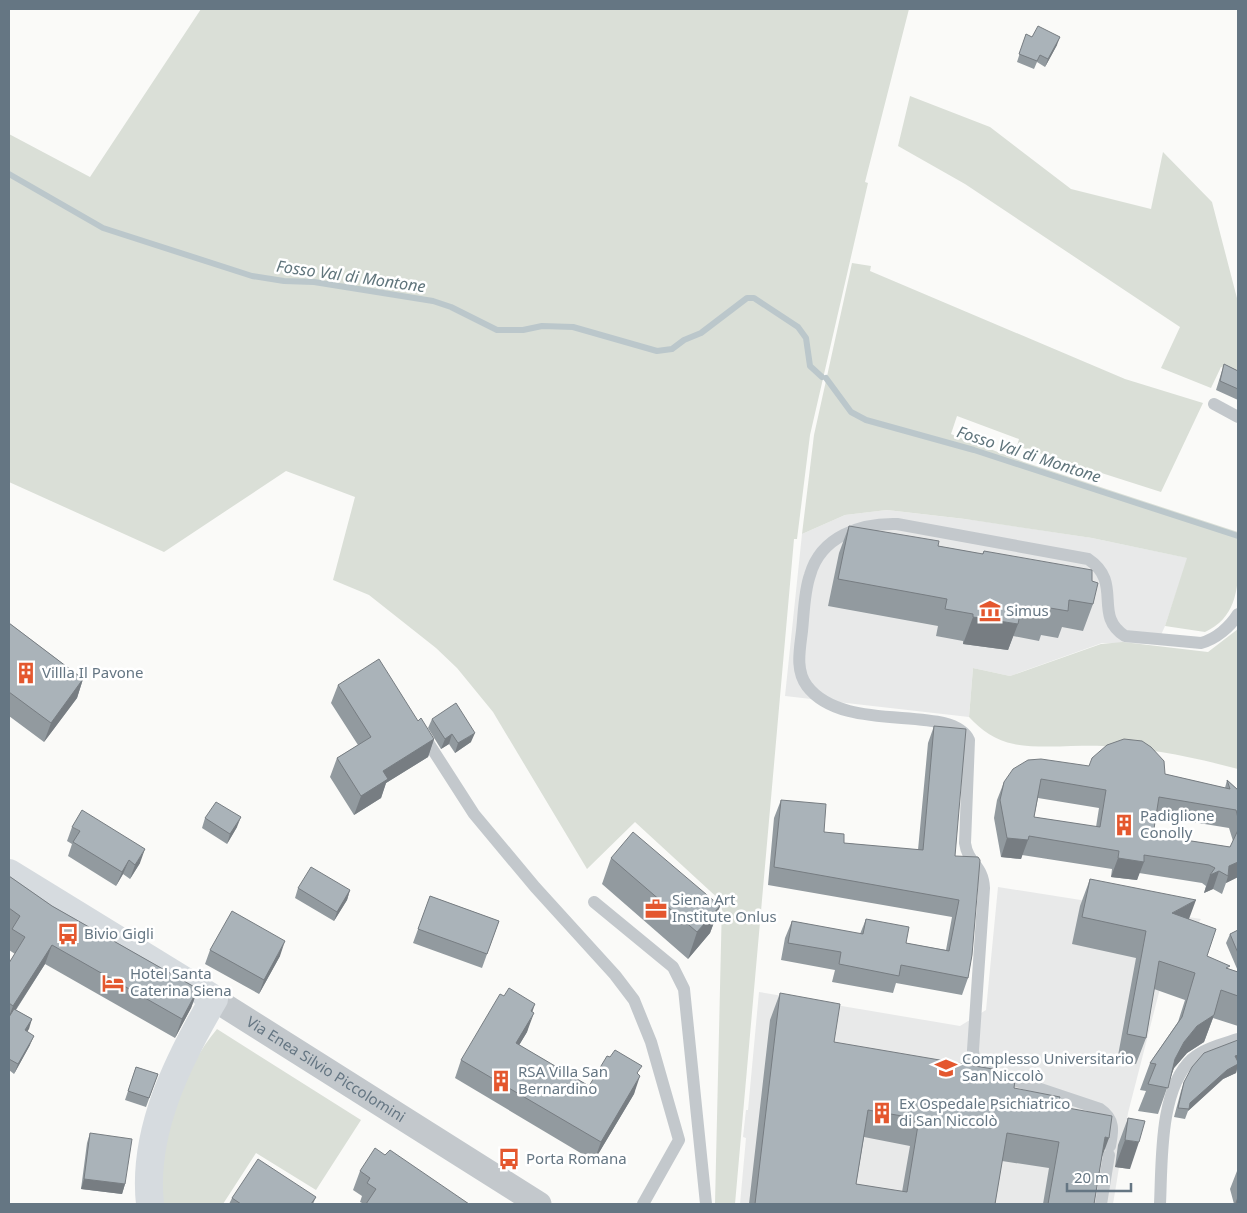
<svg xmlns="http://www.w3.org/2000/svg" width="1247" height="1213" font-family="'Noto Sans',sans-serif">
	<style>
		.built { fill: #e8e9e9 }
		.green { fill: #dadfd7 }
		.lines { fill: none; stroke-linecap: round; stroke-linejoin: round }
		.stream { stroke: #bbc7cb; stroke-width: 6 }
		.service { stroke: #c3c8cc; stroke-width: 12 }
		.minor { stroke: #c3c8cc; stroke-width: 25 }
		.secondary { stroke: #d6dbdf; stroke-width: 28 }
		.wall { fill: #929a9f; fill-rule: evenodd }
		.shaded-wall { fill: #777d82 }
		.building { fill: #aab3b9; stroke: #777d82; fill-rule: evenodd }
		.labels { text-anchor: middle; stroke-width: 5; stroke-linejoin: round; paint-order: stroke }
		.poi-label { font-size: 15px; fill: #657683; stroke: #fff; text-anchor: start }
		.street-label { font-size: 15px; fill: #657683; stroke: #fff }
		.water-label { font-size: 16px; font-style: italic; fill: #60757c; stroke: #fff }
	</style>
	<rect width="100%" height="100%" fill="#fafaf8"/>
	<path class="built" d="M 887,510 L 973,520 L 1092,538 L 1188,558 L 1165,626 L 1157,644 L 1102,643 L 1010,676 L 973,668 L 969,717 L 785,696 L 802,534 L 845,515 Z
		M 998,887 L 1201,919 L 1164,973 L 1128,1113 L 1113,1204 L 740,1204 L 746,1138 L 743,1137 L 746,1110 L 748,1110 L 759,992 L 960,1026 L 986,1010 Z"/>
	<path class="green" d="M 201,9 L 909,9 L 865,182 L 868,183 L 810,435 L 797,539 L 794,539 L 735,1204 L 715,1204 L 722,902 L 635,822 L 587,869 L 493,712 L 457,668 L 436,648 L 369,595 L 333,580 L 355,497 L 286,471 L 164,552 L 9,482 L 9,134 L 90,177 Z
		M 910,96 L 990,127 L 1071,189 L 1151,209 L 1163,152 L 1212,202 L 1238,302 L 1238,373 L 1221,367 L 1211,388 L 1161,368 L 1180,327 L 965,184 L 898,146 Z
		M 852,263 L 871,266 L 870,271 L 1125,379 L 1203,403 L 1161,492 L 1017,446 L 1019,439 L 957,416 L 951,434 L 1024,462 L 1238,532 C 1238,569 1245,614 1205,632 L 1165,626 L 1187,558 L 1092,538 L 965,519 L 887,510 L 845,515 L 802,534 L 814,435 Z
		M 1238,629 L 1238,769 C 1193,757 1149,748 1102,746 C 1077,745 1037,749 1014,744 C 996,741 981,730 969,717 L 973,668 L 1010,676 L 1101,644 L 1123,642 L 1208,652 Z
		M 217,1029 L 361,1120 L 316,1190 L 256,1153 L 223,1204 L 162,1204 C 156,1147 180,1073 217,1029 Z"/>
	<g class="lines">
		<path class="stream" d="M 9,174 L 103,228 L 252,276 L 284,281 L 314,282 L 433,301 L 451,307 L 497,330 L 523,330 L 542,326 L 573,327 L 657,351 L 672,349 L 684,340 L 701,333 L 747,298 L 754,298 L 798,327 L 806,338 L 810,366 L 822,377
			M 826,378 L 851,412 L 866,420 L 974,450 L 1238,536"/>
		<path class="service" d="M 1214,404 L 1238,417
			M 422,733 L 474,814 L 535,887 L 615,975 L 634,1000 L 651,1042 L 679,1140 L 643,1204
			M 594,902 L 673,967 L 684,989 L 706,1204
			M 1110,1146 C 1113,1131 1115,1119 1100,1109 L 987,1071 L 974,1060 L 973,1050 L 984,888 C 983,865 968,864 965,843 L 969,740 C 951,702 845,736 807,686 C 795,670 800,649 802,631 C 804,613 804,592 810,575 C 821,536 861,523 897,524 L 1088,559 C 1124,583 1092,615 1125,636 L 1201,643 C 1216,639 1230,627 1238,614
			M 1101,1204 L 1109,1155
			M 1160,1204 C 1162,1163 1159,1089 1192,1059 C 1205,1048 1223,1044 1238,1039"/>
		<path class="minor" id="s1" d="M 214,999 L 539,1204"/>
		<path class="secondary" d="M 9,873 L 214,999 C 178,1060 142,1132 150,1204"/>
	</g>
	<path class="wall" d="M 1026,34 L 1032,37 L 1057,45 L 1045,67 L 1037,62 L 1034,69 L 1017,62 Z
		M 1224,364 L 1238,371 L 1238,400 L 1216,390 Z
		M 849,526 L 938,546 L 982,554 L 984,551 L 1092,581 L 1093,604 L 1083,631 L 1062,627 L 1058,638 L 1041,635 L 1039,641 L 1013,636 L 1008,650 L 963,644 L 963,641 L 936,636 L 938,626 L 828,606 L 839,553 Z
		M 9,623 L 83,679 L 77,698 L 44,742 L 9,716 Z
		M 338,685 L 418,721 L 434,739 L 428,757 L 386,783 L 381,798 L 354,815 L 330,777 L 337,758 L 358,745 L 331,703 Z
		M 432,719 L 471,742 L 455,753 L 449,744 L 441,749 L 428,728 Z
		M 934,726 L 955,856 L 968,978 L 962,995 L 896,983 L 893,993 L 832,982 L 835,970 L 781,960 L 785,938 L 792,921 L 860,934 L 866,919 L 906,943 L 946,950 L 952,917 L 768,885 L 774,818 L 781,800 L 824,832 L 844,843 L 918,850 L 928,743 Z
		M 1089,766 L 1165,774 L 1225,788 L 1227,780 L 1238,790 L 1238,877 L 1226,883 L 1222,894 L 1213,889 L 1204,893 L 1206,886 L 1202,883 L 1139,873 L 1137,880 L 1111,877 L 1112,869 L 1022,855 L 1021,859 L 1001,857 L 994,818 L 997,800 L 1004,782 ZM 1038,798 L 1099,808 L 1096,827 L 1034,817 ZM 1156,816 L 1229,828 L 1233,841 L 1230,847 L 1153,835 Z
		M 205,818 L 237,827 L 227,844 L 202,828 Z
		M 72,827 L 140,863 L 130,879 L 123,874 L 116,886 L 68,856 L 72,844 L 67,841 Z
		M 611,858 L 720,906 L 710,933 L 688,959 L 602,884 Z
		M 9,876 L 52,906 L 198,989 L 191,1008 L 175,1038 L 45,964 L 16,1010 L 32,1019 L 27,1031 L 30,1045 L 14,1074 L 9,1070 L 9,963 L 15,954 L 9,950 L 9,937 L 10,933 L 9,932 Z
		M 1090,879 L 1189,919 L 1207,956 L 1229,969 L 1238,972 L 1238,1026 L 1213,1018 L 1204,1042 L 1187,1053 L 1174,1068 L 1158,1114 L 1138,1111 L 1146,1091 L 1140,1090 L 1150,1063 L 1178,1022 L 1185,1000 L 1154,989 L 1146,1038 L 1136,1064 L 1117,1061 L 1136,958 L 1072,944 L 1080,906 Z
		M 298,888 L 350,890 L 347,900 L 334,921 L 295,898 Z
		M 430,896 L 499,921 L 482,968 L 413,943 Z
		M 1238,930 L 1238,971 L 1226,943 L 1230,934 Z
		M 210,950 L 280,956 L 259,994 L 205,964 Z
		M 780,993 L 834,1042 L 1014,1088 L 1057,1106 L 1102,1156 L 1094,1204 L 1043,1204 L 1049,1168 L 1002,1161 L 995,1204 L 749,1204 L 770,1020 ZM 864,1137 L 910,1146 L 902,1192 L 856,1184 Z
		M 532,1012 L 527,1032 L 519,1045 L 589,1086 L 638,1074 L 634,1094 L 594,1161 L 455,1078 L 461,1060 Z
		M 1238,1040 L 1238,1066 L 1236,1073 L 1223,1079 L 1188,1111 L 1185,1119 L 1174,1117 L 1181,1091 L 1184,1082 Z
		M 136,1067 L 158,1074 L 146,1107 L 125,1100 Z
		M 1128,1118 L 1130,1169 L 1115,1167 L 1118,1145 Z
		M 90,1133 L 125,1184 L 122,1194 L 81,1189 L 87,1143 Z
		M 385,1155 L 469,1204 L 364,1204 L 360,1202 L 362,1196 L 353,1190 L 360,1171 Z
		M 1238,1170 L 1238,1204 L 1234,1204 L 1230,1189 L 1237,1171 Z
		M 316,1197 L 313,1204 L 229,1204 L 232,1198 Z"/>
	<path class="shaded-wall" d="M 1060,37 L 1057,45 L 1045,67 L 1048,59 Z
		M 973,617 L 1018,624 L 1008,650 L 963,644 Z
		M 83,679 L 77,698 L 44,742 L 51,723 Z
		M 475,733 L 471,742 L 455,753 L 458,743 Z
		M 452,734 L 449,744 L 441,749 L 445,739 Z
		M 434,739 L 428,757 L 386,783 L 381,798 L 354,815 L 361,796 L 383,771 Z
		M 241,817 L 237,827 L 227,844 L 230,834 Z
		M 1007,838 L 1028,840 L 1021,859 L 1001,857 Z
		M 145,849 L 140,863 L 130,879 L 135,865 Z
		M 1118,858 L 1144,862 L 1137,880 L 1111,877 Z
		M 129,860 L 123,874 L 116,886 L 122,872 Z
		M 1238,862 L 1238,877 L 1226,883 L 1228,876 L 1229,866 Z
		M 1219,871 L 1213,889 L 1204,893 L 1210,875 Z
		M 350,890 L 347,900 L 334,921 L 337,912 Z
		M 1196,900 L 1186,927 L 1172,913 Z
		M 720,906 L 710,933 L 688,959 L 697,932 Z
		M 285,941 L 280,956 L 259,994 L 264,980 Z
		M 52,945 L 45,964 L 9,1020 L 9,1017 L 13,1006 Z
		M 198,989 L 191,1008 L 175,1038 L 182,1019 Z
		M 535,1004 L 529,1022 L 534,1013 L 527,1032 L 509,1062 L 516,1043 L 531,1011 Z
		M 1214,1015 L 1204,1042 L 1187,1053 L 1174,1068 L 1166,1086 L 1175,1059 L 1184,1042 L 1197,1026 Z
		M 32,1019 L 29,1029 L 22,1040 L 25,1030 Z
		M 34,1036 L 30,1045 L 14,1074 L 18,1064 Z
		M 1238,1055 L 1238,1064 L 1235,1056 Z
		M 1238,1064 L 1236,1073 L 1223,1079 L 1188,1111 L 1190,1103 L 1227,1070 Z
		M 640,1076 L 634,1094 L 594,1161 L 601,1142 Z
		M 1105,1137 L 1109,1138 L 1099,1165 Z
		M 1125,1140 L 1139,1142 L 1130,1169 L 1115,1167 Z
		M 84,1179 L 125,1184 L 122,1194 L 81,1189 Z
		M 1238,1196 L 1238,1204 L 1235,1204 Z"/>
	<path class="building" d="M 1038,26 L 1060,37 L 1048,59 L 1040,55 L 1037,61 L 1019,54 L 1026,34 L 1032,37 Z
		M 1224,364 L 1238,371 L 1238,389 L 1220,381 Z
		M 849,526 L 939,541 L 938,546 L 983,554 L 984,551 L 1092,570 L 1092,581 L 1098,583 L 1093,604 L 1069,600 L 1068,611 L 1050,608 L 1048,614 L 1021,609 L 1018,624 L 973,617 L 973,614 L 945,609 L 947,599 L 838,579 Z
		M 9,623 L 83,679 L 51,723 L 9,692 Z
		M 379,659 L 418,721 L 421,718 L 434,739 L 383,771 L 388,779 L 361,796 L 337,758 L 371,737 L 338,685 Z
		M 456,703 L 475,733 L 458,743 L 452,734 L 445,739 L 432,719 Z
		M 934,726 L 966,729 L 955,856 L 978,857 L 980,860 L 972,955 L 968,978 L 901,965 L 899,976 L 839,964 L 841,952 L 788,943 L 792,921 L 863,934 L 866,919 L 909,927 L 906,943 L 949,951 L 959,900 L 774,867 L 781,800 L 826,804 L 824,832 L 844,834 L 844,843 L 923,850 Z
		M 1124,739 L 1142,741 L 1151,747 L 1164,761 L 1165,774 L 1230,789 L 1227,780 L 1238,790 L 1238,818 L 1236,810 L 1159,797 L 1153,835 L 1230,847 L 1238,830 L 1238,862 L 1229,866 L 1228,876 L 1219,871 L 1210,875 L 1215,868 L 1209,865 L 1144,855 L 1144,862 L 1118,858 L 1119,851 L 1029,836 L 1028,840 L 1007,838 L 1000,800 L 1004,782 L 1013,769 L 1028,760 L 1041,759 L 1089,766 L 1092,758 L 1107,745 ZM 1041,779 L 1106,790 L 1100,827 L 1034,817 Z
		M 216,802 L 241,817 L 230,834 L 205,818 Z
		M 82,810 L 145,849 L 135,865 L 129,860 L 122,872 L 73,842 L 80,831 L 72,827 Z
		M 633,832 L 720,906 L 697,932 L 611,858 Z
		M 311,867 L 350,890 L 337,912 L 298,888 Z
		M 9,876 L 52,906 L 198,989 L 182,1019 L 52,945 L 13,1006 L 9,1003 L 9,963 L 25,937 L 12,929 L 20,916 L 9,908 Z
		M 1090,879 L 1196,900 L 1172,913 L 1216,929 L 1207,956 L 1230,966 L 1226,968 L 1238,972 L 1238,996 L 1221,990 L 1214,1015 L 1197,1026 L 1184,1042 L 1175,1059 L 1168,1088 L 1148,1084 L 1156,1064 L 1150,1063 L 1182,1017 L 1195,973 L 1159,961 L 1146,1038 L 1127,1034 L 1146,931 L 1082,917 Z
		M 430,896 L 499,921 L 487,954 L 418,929 Z
		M 232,911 L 285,941 L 264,980 L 210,950 Z
		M 1238,930 L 1238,953 L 1230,934 Z
		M 509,988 L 535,1004 L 531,1011 L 534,1013 L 516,1043 L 589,1086 L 607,1056 L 610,1057 L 615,1050 L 642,1066 L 637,1073 L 640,1076 L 601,1142 L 461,1060 L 500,994 L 504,996 Z
		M 780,993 L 840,1004 L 834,1042 L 1016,1073 L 1014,1088 L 1060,1097 L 1057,1106 L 1112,1116 L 1109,1138 L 1105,1137 L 1094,1204 L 1048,1204 L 1059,1142 L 1007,1133 L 995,1204 L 755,1204 ZM 868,1110 L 919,1119 L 907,1192 L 856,1184 Z
		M 14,1009 L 32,1019 L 25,1030 L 34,1036 L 18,1064 L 9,1059 L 9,1017 Z
		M 1238,1040 L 1238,1055 L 1235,1056 L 1238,1062 L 1238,1064 L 1227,1070 L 1190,1103 L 1189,1109 L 1178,1108 L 1184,1082 L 1192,1067 L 1204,1053 Z
		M 136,1067 L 158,1074 L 149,1098 L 128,1091 Z
		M 1128,1118 L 1145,1121 L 1139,1142 L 1125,1140 Z
		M 90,1133 L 132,1139 L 125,1184 L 84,1179 Z
		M 375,1148 L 385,1155 L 390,1150 L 469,1204 L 395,1204 L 394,1203 L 394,1204 L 366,1204 L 376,1189 L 367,1183 L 370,1178 L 360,1171 Z
		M 258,1159 L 316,1197 L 311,1204 L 241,1204 L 232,1198 Z"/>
	<defs>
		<g id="museum-bare" transform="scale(1.725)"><path d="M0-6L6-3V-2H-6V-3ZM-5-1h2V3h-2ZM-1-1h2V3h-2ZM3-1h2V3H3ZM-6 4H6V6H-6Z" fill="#e4572e" stroke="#fff" stroke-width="2.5" paint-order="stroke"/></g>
		<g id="building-bare" transform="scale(1.725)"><path d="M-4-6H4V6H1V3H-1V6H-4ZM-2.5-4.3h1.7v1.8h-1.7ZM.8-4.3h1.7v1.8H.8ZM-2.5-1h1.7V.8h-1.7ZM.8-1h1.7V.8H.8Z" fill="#e4572e" stroke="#fff" stroke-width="2.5" paint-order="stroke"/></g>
		<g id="office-bare" transform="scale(1.725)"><path d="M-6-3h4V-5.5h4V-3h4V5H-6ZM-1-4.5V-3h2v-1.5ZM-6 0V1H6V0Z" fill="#e4572e" stroke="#fff" stroke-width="2.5" paint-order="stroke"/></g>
		<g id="bus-bare" transform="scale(1.725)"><path d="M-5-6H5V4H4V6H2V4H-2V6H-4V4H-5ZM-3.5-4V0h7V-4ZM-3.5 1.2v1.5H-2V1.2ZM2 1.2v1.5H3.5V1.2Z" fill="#e4572e" stroke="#fff" stroke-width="2.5" paint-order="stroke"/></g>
		<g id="hotel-bare" transform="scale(1.725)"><path d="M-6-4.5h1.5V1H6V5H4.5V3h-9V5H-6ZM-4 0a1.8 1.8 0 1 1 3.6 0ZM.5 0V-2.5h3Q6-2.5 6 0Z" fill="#e4572e" stroke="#fff" stroke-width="2.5" paint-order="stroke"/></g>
		<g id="university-bare" transform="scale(1.725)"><path d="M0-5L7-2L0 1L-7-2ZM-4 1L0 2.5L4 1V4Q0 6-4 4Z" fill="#e4572e" stroke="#fff" stroke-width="2.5" paint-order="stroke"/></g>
	</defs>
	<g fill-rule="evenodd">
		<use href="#museum-bare" x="990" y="611"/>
		<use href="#building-bare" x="26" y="673"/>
		<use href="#building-bare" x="1124" y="825"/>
		<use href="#office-bare" x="656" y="909"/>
		<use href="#bus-bare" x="68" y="934"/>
		<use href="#hotel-bare" x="113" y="983"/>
		<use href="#university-bare" x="946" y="1068"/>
		<use href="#building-bare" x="501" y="1081"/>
		<use href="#building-bare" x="882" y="1113"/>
		<use href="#bus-bare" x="509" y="1159"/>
	</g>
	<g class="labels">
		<g class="poi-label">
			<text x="1006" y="616">Simus</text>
			<text x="42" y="678">Villla Il Pavone</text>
			<text x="1140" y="821">Padiglione<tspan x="1140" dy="17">Conolly</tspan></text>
			<text x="672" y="905">Siena Art<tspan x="672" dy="17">Institute Onlus</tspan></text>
			<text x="84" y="939">Bivio Gigli</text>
			<text x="130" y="979">Hotel Santa<tspan x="130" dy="17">Caterina Siena</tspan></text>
			<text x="962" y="1064">Complesso Universitario<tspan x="962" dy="17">San Niccolò</tspan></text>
			<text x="518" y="1077">RSA Villa San<tspan x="518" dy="17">Bernardino</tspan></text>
			<text x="899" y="1109">Ex Ospedale Psichiatrico<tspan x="899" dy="17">di San Niccolò</tspan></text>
			<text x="526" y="1164">Porta Romana</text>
		</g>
		<g class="street-label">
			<text dy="5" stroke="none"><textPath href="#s1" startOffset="132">Via Enea Silvio Piccolomini</textPath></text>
		</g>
		<g class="water-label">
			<text transform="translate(351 276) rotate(8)" y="6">Fosso Val di Montone</text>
			<text transform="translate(1029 454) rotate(18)" y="6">Fosso Val di Montone</text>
		</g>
	</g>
	<rect width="1247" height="1213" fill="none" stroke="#657683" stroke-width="20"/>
	<path d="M1067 1183v8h64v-8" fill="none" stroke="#657683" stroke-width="2.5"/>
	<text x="1074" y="1183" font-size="15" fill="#657683" stroke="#ffffff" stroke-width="4" paint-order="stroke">20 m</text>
</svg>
